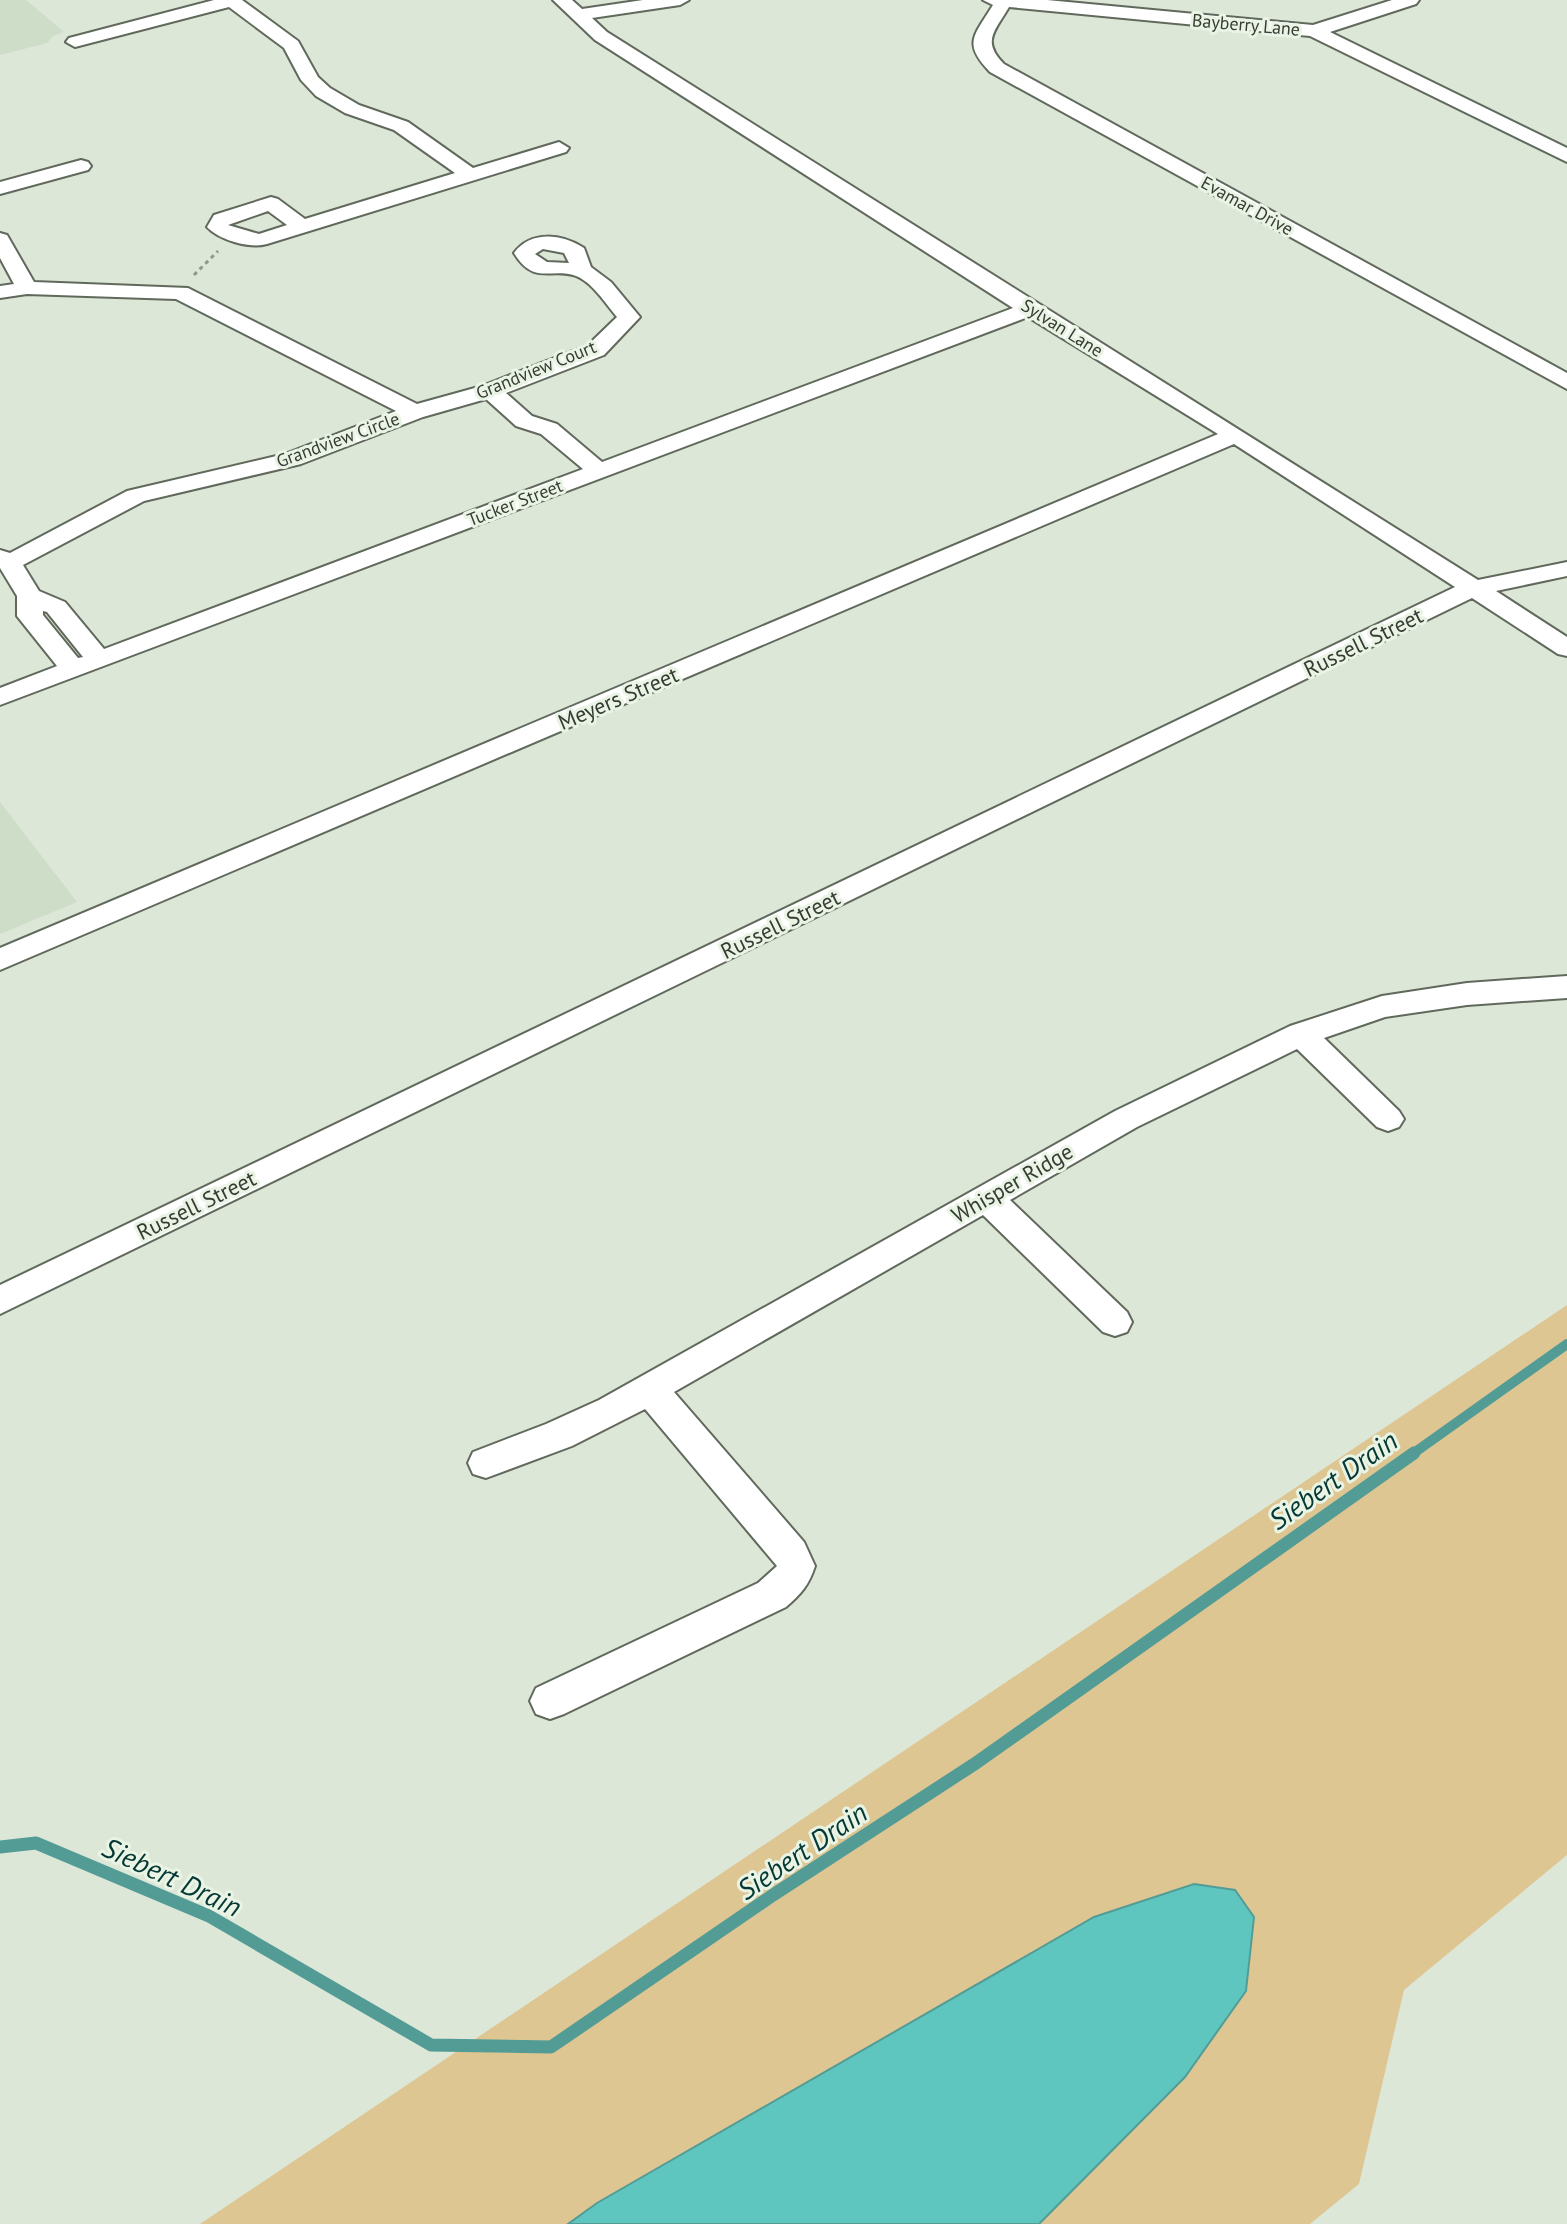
<svg xmlns="http://www.w3.org/2000/svg" width="1567" height="2224" font-family="'PT Sans',sans-serif">
	<style>
		.built { fill: #ceddc8 }
		.green { fill: #dec693 }
		.water { fill: #5fc6bf; stroke: #539c96; stroke-width: 2 }
		.lines { fill: none; stroke-linecap: round; stroke-linejoin: round }
		.stream-far1 { stroke: #539c96; stroke-width: 10 }
		.stream { stroke: #539c96; stroke-width: 13 }
		.minor-casing { stroke: #60695c; stroke-width: 4 }
		.path { stroke: #90988d; stroke-width: 3; stroke-dasharray: 4 4; stroke-linecap: butt }
		.minor { fill: #fff; fill-rule: evenodd }
		.labels { text-anchor: middle; stroke-width: 6; stroke-linejoin: round; paint-order: stroke }
		.far-street-label { font-size: 18px; fill: #373b35; stroke: #e9f4e5 }
		.street-label { font-size: 22px; fill: #373b35; stroke: #e9f4e5 }
		.near-water-label { font-size: 28px; font-style: italic; fill: #053835; stroke: #e9f4e5 }
	</style>
	<rect width="100%" height="100%" fill="#dce7d8"/>
	<path class="built" d="M 0,0 L 26,0 L 64,32 L 53,36 L 47,43 L 0,55 Z
		M 0,802 L 77,902 L 0,934 Z"/>
	<path class="green" d="M 1567,1305 L 1567,1855 L 1404,1990 L 1359,2184 L 1310,2224 L 200,2224 Z"/>
	<path class="water" d="M 1194,1884 L 1235,1890 L 1254,1917 L 1246,1991 L 1185,2077 L 1039,2224 L 568,2224 L 597,2203 L 1094,1917 Z"/>
	<g class="lines">
		<path class="stream-far1" d="M 1411,1455 L 1567,1344"/>
		<path class="stream" d="M 0,1847 L 36,1843 L 209,1916 L 431,2045 L 551,2047 L 773,1895 L 976,1763 L 1414,1453"/>
		<g class="minor-casing">
			<path id="minor" d="M 214,0 L 242,0 L 298,41 L 318,77 L 330,88 L 359,105 L 408,122 L 473,168 L 559,142 L 569,148 L 566,152 L 267,244 C 250,249 219,240 207,227 L 214,215 L 271,197 L 278,199 L 305,219 L 455,173 L 394,130 L 345,113 L 316,96 L 301,80 L 284,48 L 229,7 L 75,47 L 66,42 L 69,38 ZM 268,211 L 287,225 L 259,234 L 228,225 Z
				M 553,0 L 572,0 L 582,9 L 643,0 L 689,0 L 680,5 L 592,18 L 607,32 L 1478,580 L 1567,562 L 1567,576 L 1496,591 L 1567,637 L 1567,656 L 1558,654 L 1472,598 L 0,1314 L 0,1285 L 1455,587 L 1234,444 L 0,970 L 0,948 L 1218,434 L 1028,317 L 0,705 L 0,688 L 57,666 L 17,616 L 17,596 L 0,568 L 0,550 L 10,553 L 127,491 L 285,454 L 396,411 L 176,299 L 27,294 L 0,298 L 0,286 L 14,284 L 0,258 L 0,233 L 7,235 L 34,282 L 188,288 L 417,404 L 482,386 L 588,345 L 617,317 C 606,304 592,282 576,276 C 551,267 534,286 514,253 C 531,230 562,234 584,248 L 591,267 L 611,282 L 640,317 L 604,355 L 506,393 L 532,416 L 557,424 L 602,462 L 1013,308 L 595,40 ZM 543,249 L 564,253 L 569,263 L 547,262 L 535,254 ZM 486,399 L 516,426 L 541,434 L 583,469 L 104,649 L 65,602 L 39,591 L 23,565 L 144,501 L 301,464 L 423,417 ZM 43,611 L 47,612 L 83,657 L 78,658 L 43,615 Z
				M 983,0 L 1047,0 L 1313,25 L 1392,0 L 1419,0 L 1416,4 L 1330,32 L 1567,148 L 1567,162 L 1310,36 L 1009,7 C 995,31 981,41 1004,64 L 1567,373 L 1567,389 L 990,72 C 962,43 974,36 993,5 Z
				M 81,160 L 88,162 L 91,166 L 88,170 L 0,194 L 0,182 Z
				M 1567,976 L 1567,998 L 1467,1005 L 1385,1017 L 1324,1038 L 1399,1111 L 1404,1119 L 1399,1127 L 1388,1131 L 1377,1127 L 1297,1049 L 1137,1127 L 1010,1200 L 1127,1312 L 1132,1322 L 1127,1332 L 1115,1336 L 1103,1332 L 983,1215 L 674,1392 L 804,1542 L 815,1566 C 809,1585 801,1594 786,1607 L 564,1714 L 550,1719 L 536,1714 L 530,1701 L 536,1688 L 758,1583 L 777,1566 L 645,1409 L 572,1446 L 486,1478 L 473,1474 L 468,1463 L 473,1452 L 546,1424 L 599,1400 L 1115,1111 L 1290,1026 L 1382,996 L 1467,983 Z"/>
		</g>
		<path class="path" d="M 194,275 L 218,251"/>
		<use href="#minor" class="minor"/>
	</g>
	<g class="labels">
		<g class="far-street-label">
			<text transform="translate(1246 25) rotate(5)" y="6">Bayberry Lane</text>
			<text transform="translate(1247 206) rotate(29)" y="6">Evamar Drive</text>
			<text transform="translate(1062 328) rotate(32)" y="6">Sylvan Lane</text>
			<text transform="translate(536 370) rotate(-22)" y="6">Grandview Court</text>
			<text transform="translate(338 440) rotate(-20)" y="6">Grandview Circle</text>
			<text transform="translate(515 503) rotate(-21)" y="6">Tucker Street</text>
		</g>
		<g class="street-label">
			<text transform="translate(1363 642) rotate(-26)" y="8">Russell Street</text>
			<text transform="translate(618 698) rotate(-23)" y="8">Meyers Street</text>
			<text transform="translate(780 924) rotate(-26)" y="8">Russell Street</text>
			<text transform="translate(1012 1183) rotate(-30)" y="8">Whisper Ridge</text>
			<text transform="translate(196 1205) rotate(-26)" y="8">Russell Street</text>
		</g>
		<g class="near-water-label">
			<text transform="translate(1333 1480) rotate(-35)" y="10">Siebert Drain</text>
			<text transform="translate(802 1851) rotate(-34)" y="10">Siebert Drain</text>
			<text transform="translate(172 1877) rotate(25)" y="10">Siebert Drain</text>
		</g>
	</g>
</svg>
